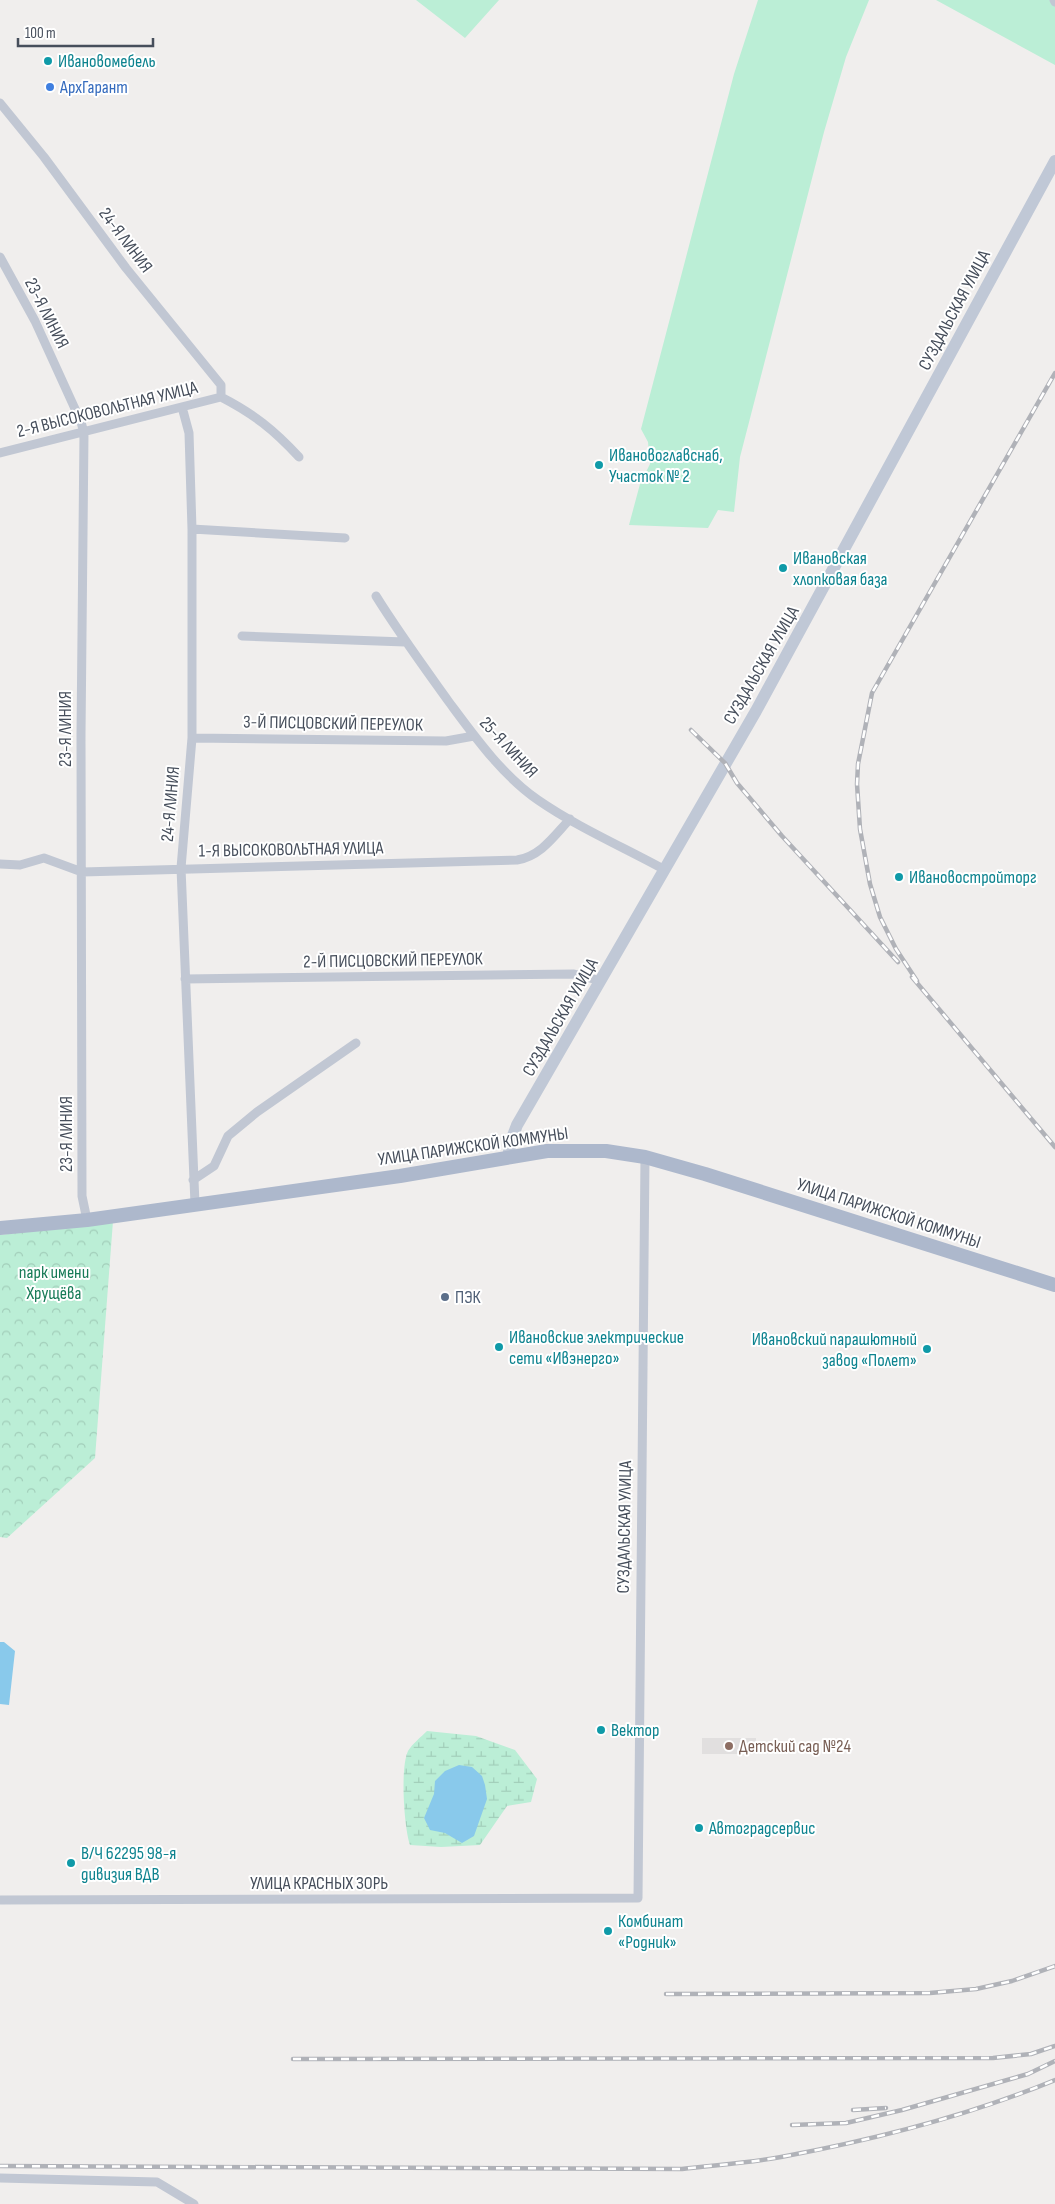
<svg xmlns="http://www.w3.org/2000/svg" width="1055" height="2204" font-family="'Sofia Sans Condensed',sans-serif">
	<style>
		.education { fill: #e1dfdf }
		.forest { fill: url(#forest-crowns) }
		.wetland { fill: url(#wetland-marsh) }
		.garden { fill: #bbeed6 }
		.water { fill: #89c9eb }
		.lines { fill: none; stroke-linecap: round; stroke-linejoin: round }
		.minor { stroke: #c1c7d3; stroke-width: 9 }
		.secondary { stroke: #c0c8d6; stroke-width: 12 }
		.primary { stroke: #adb8cc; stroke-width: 14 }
		.rail-casing { stroke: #b0b2b8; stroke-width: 4.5 }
		.rail { stroke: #fff; stroke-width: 2.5; stroke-dasharray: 8; stroke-linecap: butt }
		.culture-dot { fill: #0f9aa8; stroke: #fff; stroke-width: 2 }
		.shop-dot { fill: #3f7fe0; stroke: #fff; stroke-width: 2 }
		.service-dot { fill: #5c6f8a; stroke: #fff; stroke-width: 2 }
		.education-dot { fill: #8d6e63; stroke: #fff; stroke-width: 2 }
		.labels { text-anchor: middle; stroke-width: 4; stroke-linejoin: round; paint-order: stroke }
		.culture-label { font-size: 18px; fill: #0d838f; stroke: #fff; text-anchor: start }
		.shop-label { font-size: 18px; fill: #366cbe; stroke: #fff; text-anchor: start }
		.street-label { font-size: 18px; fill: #464e5b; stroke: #fff }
		.park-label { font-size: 18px; fill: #177b57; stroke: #fff }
		.service-label { font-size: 18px; fill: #4e5e75; stroke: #fff; text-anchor: start }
		.education-label { font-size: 18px; fill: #785e54; stroke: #fff; text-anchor: start }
	</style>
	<defs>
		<pattern id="forest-crowns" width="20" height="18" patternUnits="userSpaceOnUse" patternTransform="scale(1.25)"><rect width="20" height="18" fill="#bbeed6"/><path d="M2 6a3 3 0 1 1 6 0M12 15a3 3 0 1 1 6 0" fill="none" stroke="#a2ceba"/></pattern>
		<pattern id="wetland-marsh" width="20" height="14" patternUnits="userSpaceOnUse" patternTransform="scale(1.25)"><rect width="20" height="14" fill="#bbeed6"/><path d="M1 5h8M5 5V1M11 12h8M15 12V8" fill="none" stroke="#a2ceba"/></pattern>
	</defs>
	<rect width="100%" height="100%" fill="#f0eeed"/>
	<path class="education" d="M 702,1738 L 756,1738 L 756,1754 L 702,1754 Z"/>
	<path class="forest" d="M 113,1221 L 95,1458 L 7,1538 L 0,1537 L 0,1235 Z"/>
	<path class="wetland" d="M 427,1731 L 476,1736 L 515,1750 L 537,1779 L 531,1802 L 507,1806 L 480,1845 L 441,1847 L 410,1845 C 404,1827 400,1768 408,1751 C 412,1744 421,1737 427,1731 Z"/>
	<path class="garden" d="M 416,0 L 499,0 L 465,38 Z
		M 758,0 L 869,0 L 846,57 L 824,132 L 740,457 L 734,512 L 718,510 L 708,528 L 629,525 L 640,484 L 650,464 L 648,442 L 641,429 L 734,74 Z
		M 936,0 L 1052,0 L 1055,5 L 1055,65 Z"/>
	<path class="water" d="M 0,1642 L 4,1642 L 15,1651 L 9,1705 L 0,1704 Z
		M 459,1765 L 472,1767 L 482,1776 L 485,1785 L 487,1799 L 474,1836 L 462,1843 L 445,1833 L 430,1830 L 424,1818 L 434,1794 L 435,1781 L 445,1771 Z"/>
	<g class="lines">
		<path class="minor" d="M 1054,0 L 1055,2
			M 0,103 L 44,157 L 126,268 L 221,385 L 221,397
			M 0,257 L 35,321 L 81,422 L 84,433 L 81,735 L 82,1196 L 87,1220
			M 221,397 C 254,414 274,430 299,457
			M 182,407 L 189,433 L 192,529 L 192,738 L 181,868 L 195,1204
			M 0,453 L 221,397
			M 192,529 L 345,538
			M 376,596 C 399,633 424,667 449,702 C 475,737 502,775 538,800 C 577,827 623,847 665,870
			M 242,636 L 405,642
			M 192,738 L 446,741 L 474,736
			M 0,864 L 20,865 L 44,858 L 82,872 L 517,860 C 541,856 554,836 570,819
			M 185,979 L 574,974 L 601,981
			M 193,1180 L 214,1166 L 228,1136 L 257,1112 L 356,1043
			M 0,1900 L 638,1898 L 645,1157
			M 0,2178 L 157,2182 L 194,2204"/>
		<path class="secondary" d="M 508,1157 L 511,1141 L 517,1125 L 756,711 L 1055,161"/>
		<path class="primary" d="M 0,1228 L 87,1220 L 400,1176 L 547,1151 L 606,1151 L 645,1157 L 705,1174 L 1055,1285"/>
		<g class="rail-casing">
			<path id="rail" d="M 691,730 L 725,763 L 737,783 L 782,836 L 898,962
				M 912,977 L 1055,1147
				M 917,981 L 896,949 L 880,917 L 870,884 L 860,829 L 857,784 L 858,764 L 872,693 L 1055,373
				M 666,1994 L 930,1993 L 976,1989 L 1012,1981 L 1055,1966
				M 293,2059 L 993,2058 L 1031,2054 L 1055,2046
				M 853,2110 L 886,2108
				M 792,2125 L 846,2123 L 902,2110 L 1028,2074 L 1055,2061
				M 0,2166 L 682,2169 C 715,2165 748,2163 781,2157 C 873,2140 968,2116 1055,2080"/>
		</g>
		<use href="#rail" class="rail"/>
	</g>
	<g class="culture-dot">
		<circle cx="48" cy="61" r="5"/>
		<circle cx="599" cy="465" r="5"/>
		<circle cx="783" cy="568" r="5"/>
		<circle cx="899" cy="877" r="5"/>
		<circle cx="499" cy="1347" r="5"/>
		<circle cx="927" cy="1349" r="5"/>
		<circle cx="601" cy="1730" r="5"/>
		<circle cx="699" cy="1828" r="5"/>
		<circle cx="71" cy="1863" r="5"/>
		<circle cx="608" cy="1931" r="5"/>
	</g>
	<circle class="shop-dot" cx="50" cy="87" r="5"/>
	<circle class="service-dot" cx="445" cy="1297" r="5"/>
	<circle class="education-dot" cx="729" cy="1746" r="5"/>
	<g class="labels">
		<g class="culture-label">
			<text x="58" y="67">Ивановомебель</text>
			<text x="609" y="461">Ивановоглавснаб,<tspan x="609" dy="21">Участок № 2</tspan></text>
			<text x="793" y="564">Ивановская<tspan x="793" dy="21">хлопковая база</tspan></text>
			<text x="909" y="883">Ивановостройторг</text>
			<text x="509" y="1343">Ивановские электрические<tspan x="509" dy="21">сети «Ивэнерго»</tspan></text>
			<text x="917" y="1345" text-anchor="end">Ивановский парашютный<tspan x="917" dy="21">завод «Полет»</tspan></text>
			<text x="611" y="1736">Вектор</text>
			<text x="709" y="1834">Автоградсервис</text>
			<text x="81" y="1859">В/Ч 62295 98-я<tspan x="81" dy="21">дивизия ВДВ</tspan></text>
			<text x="618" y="1927">Комбинат<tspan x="618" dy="21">«Родник»</tspan></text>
		</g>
		<g class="shop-label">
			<text x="60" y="93">АрхГарант</text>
		</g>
		<g class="street-label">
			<text transform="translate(126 240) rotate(53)" y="6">24-Я ЛИНИЯ</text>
			<text transform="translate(954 310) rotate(-62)" y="6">СУЗДАЛЬСКАЯ УЛИЦА</text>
			<text transform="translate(47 313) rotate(63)" y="6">23-Я ЛИНИЯ</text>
			<text transform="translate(107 409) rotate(-14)" y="6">2-Я ВЫСОКОВОЛЬТНАЯ УЛИЦА</text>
			<text transform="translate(761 665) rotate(-60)" y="6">СУЗДАЛЬСКАЯ УЛИЦА</text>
			<text transform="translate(333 723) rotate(1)" y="6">3-Й ПИСЦОВСКИЙ ПЕРЕУЛОК</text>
			<text transform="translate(65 729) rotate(-90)" y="6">23-Я ЛИНИЯ</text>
			<text transform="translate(509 747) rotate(47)" y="6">25-Я ЛИНИЯ</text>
			<text transform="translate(170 804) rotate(-85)" y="6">24-Я ЛИНИЯ</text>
			<text transform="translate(291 849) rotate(-1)" y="6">1-Я ВЫСОКОВОЛЬТНАЯ УЛИЦА</text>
			<text transform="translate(393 960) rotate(-1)" y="6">2-Й ПИСЦОВСКИЙ ПЕРЕУЛОК</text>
			<text transform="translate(560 1017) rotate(-60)" y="6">СУЗДАЛЬСКАЯ УЛИЦА</text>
			<text transform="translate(66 1134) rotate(-90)" y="6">23-Я ЛИНИЯ</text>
			<text transform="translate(473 1146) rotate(-8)" y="6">УЛИЦА ПАРИЖСКОЙ КОММУНЫ</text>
			<text transform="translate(889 1213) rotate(18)" y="6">УЛИЦА ПАРИЖСКОЙ КОММУНЫ</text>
			<text transform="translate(624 1527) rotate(-89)" y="6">СУЗДАЛЬСКАЯ УЛИЦА</text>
			<text x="319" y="1889">УЛИЦА КРАСНЫХ ЗОРЬ</text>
		</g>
		<g class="park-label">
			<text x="54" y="1278">парк имени<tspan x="54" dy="21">Хрущёва</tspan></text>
		</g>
		<g class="service-label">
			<text x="455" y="1303">ПЭК</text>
		</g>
		<g class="education-label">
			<text x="739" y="1752">Детский сад №24</text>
		</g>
	</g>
	<path d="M18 38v8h135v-8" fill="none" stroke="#464e5b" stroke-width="2.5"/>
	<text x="25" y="38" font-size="15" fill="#464e5b" stroke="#ffffff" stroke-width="4" paint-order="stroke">100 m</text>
</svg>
